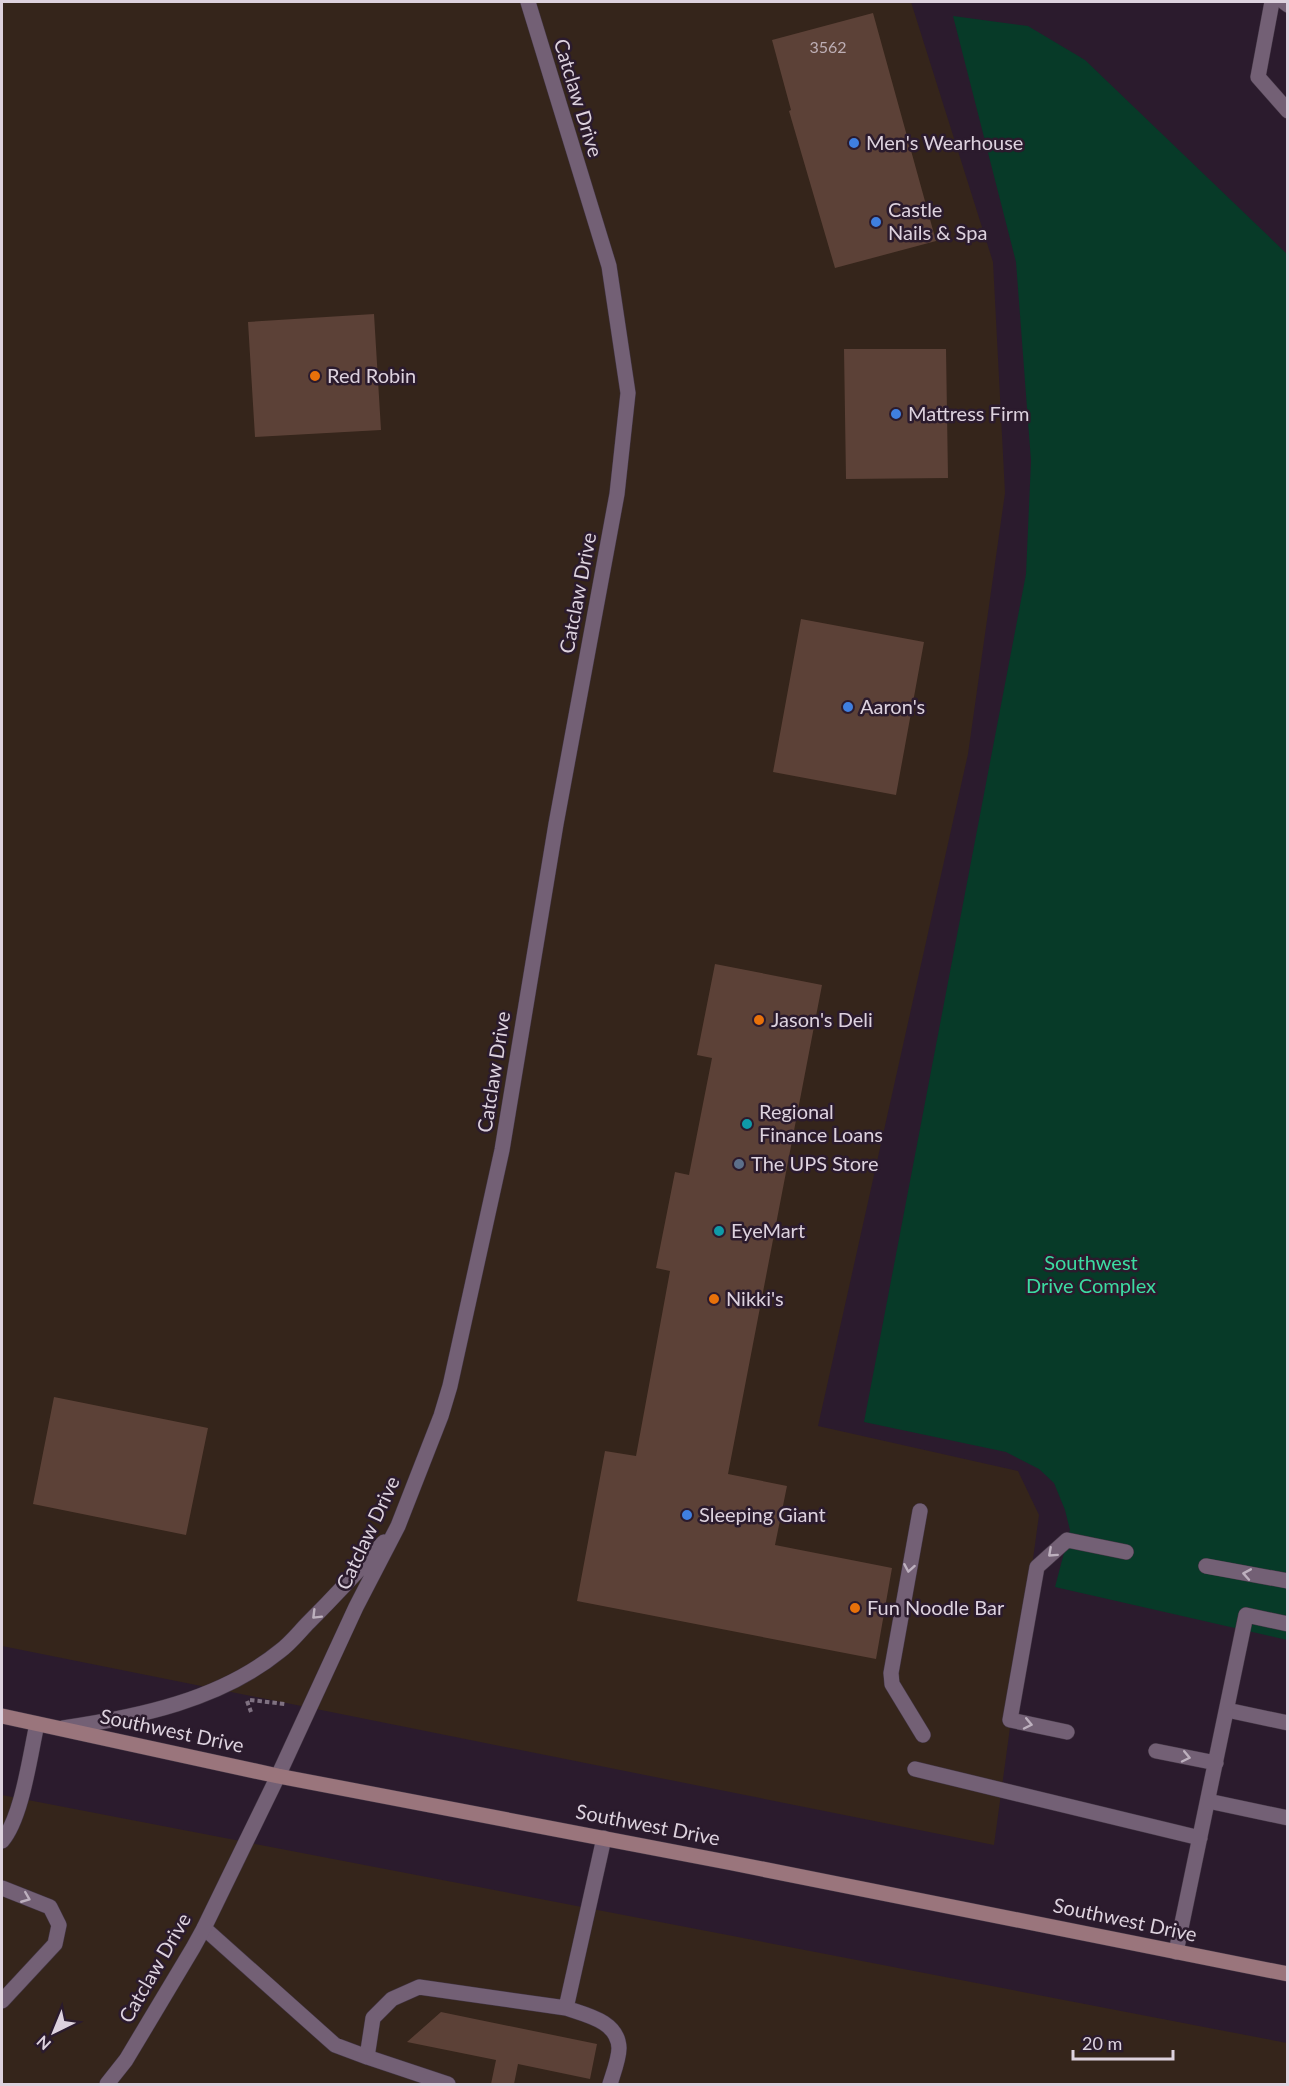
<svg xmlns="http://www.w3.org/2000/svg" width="1289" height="2086" font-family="Lato,sans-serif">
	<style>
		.commercial { fill: #35251b }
		.green { fill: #073a28 }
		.building { fill: #5c4137 }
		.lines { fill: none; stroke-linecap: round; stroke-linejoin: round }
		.service-casing { stroke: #433645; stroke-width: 16 }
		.minor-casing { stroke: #433645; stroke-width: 16 }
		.tertiary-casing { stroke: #433645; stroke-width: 16 }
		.secondary-casing { stroke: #433645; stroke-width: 16 }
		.path { stroke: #7f7181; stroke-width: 4; stroke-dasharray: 4.5 3; stroke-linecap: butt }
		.service { stroke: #736075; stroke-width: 15 }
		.minor { stroke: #736075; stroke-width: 15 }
		.tertiary { stroke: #736075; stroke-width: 15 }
		.secondary { stroke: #9a757c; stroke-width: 15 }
		.oneway { stroke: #bdb0be }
		.shop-dot { fill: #3f7fe0; stroke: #2b1b2d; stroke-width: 2 }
		.food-dot { fill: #e8710a; stroke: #2b1b2d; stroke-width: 2 }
		.culture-dot { fill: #0f9aa8; stroke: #2b1b2d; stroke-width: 2 }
		.service-dot { fill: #5c6f8a; stroke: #2b1b2d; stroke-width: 2 }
		.labels { text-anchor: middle; stroke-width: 5; stroke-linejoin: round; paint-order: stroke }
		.number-label { font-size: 16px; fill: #bdaeb4 }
		.street-label { font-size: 20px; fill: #ddd2de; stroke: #2b1b2d }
		.poi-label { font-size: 20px; fill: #ddd2de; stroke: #2b1b2d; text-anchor: start }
		.park-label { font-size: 20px; fill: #3cdca2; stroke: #2b1b2d }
	</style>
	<rect width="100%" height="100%" fill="#2b1b2d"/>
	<path class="commercial" d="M 2,2 L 911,2 L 993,262 L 1005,493 L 968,754 L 818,1426 L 1018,1471 L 1039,1515 L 994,1845 L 2,1646 Z
		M 2,1795 L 1287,2043 L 1287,2084 L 2,2084 Z"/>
	<path class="green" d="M 953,16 L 1028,26 L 1085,60 L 1287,254 L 1287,1640 L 1055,1587 L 1070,1530 L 1065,1510 L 1054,1483 L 1039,1469 L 1006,1452 L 864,1422 L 1026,574 L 1031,461 L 1016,262 Z"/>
	<path class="building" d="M 873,13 L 936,241 L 835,268 L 789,111 L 791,110 L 772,40 Z
		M 374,314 L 381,430 L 255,437 L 248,322 Z
		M 844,349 L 946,349 L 948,478 L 846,479 Z
		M 801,619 L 924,642 L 896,795 L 773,772 Z
		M 715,964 L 822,985 L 728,1474 L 787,1486 L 775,1545 L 892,1568 L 876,1659 L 577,1601 L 605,1451 L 636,1456 L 670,1271 L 656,1268 L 675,1172 L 689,1175 L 712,1058 L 697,1055 Z
		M 54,1397 L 208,1428 L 186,1535 L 33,1504 Z
		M 441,2012 L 597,2044 L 590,2079 L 518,2064 L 514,2084 L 491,2084 L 496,2060 L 407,2042 Z"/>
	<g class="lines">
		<g class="service-casing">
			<path id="service" d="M 920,1511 L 891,1673 L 892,1684 L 923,1735
				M 1206,1566 L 1288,1581
				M 1227,1710 L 1288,1723
				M 1067,1732 L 1010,1720 L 1037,1567 L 1067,1540 L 1126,1552
				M 1156,1751 L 1216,1763
				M 915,1769 L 1200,1838
				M 1208,1801 L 1288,1818
				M 2,1841 C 22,1818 30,1755 37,1724
				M 2,1888 L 50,1907 L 59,1925 L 55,1944 L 2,2001
				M 204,1928 L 335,2045 L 367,2057 L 373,2018 L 392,1999 L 419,1987 L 566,2008 L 604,1838
				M 1176,1952 L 1246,1615 L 1288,1624
				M 566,2008 C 586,2015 618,2021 619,2048 C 619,2059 613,2074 610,2084
				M 367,2057 L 448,2084"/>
		</g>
		<g class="minor-casing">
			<path id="minor" d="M 1272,2 L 1258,77 L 1288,111
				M 1284,2 L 1288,5"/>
		</g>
		<g class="tertiary-casing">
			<path id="tertiary" d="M 63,1728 C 138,1717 220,1700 280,1651 C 291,1643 300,1631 309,1622 C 335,1596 360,1569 384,1542
				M 107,2084 L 126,2060 L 193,1948 L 204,1928 L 278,1776 L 356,1607 L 398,1526 L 441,1416 L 450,1386 L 502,1150 L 556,824 L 617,494 L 628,393 L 609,266 L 528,2"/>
		</g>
		<g class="secondary-casing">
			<path id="secondary" d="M 2,1716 L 278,1776 L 732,1863 L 1288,1974"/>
		</g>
		<path class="path" d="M 250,1700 L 285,1704
			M 247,1701 L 251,1712"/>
		<use href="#service" class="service"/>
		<use href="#minor" class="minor"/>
		<use href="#tertiary" class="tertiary"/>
		<use href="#secondary" class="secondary"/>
	</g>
	<defs><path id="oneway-chevron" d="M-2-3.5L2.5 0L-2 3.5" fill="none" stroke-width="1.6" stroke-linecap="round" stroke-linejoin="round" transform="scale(1.5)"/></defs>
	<g class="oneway">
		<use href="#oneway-chevron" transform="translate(1052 1553) rotate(138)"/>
		<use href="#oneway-chevron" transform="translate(909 1568) rotate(100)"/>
		<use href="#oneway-chevron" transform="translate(1247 1574) rotate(-170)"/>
		<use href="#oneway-chevron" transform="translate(316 1615) rotate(135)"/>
		<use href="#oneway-chevron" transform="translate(1028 1724) rotate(12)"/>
		<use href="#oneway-chevron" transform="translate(1186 1757) rotate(12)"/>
		<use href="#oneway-chevron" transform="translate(26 1898) rotate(22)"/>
	</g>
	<g class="shop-dot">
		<circle cx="854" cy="143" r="6"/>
		<circle cx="876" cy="222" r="6"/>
		<circle cx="896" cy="414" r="6"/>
		<circle cx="848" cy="707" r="6"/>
		<circle cx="687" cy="1515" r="6"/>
	</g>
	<g class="food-dot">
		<circle cx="315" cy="376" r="6"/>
		<circle cx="759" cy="1020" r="6"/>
		<circle cx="714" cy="1299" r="6"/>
		<circle cx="855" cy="1608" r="6"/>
	</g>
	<g class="culture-dot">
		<circle cx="747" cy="1124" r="6"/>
		<circle cx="719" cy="1231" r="6"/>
	</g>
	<circle class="service-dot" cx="739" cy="1164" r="6"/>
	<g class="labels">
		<g class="number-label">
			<text x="828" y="53">3562</text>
		</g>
		<g class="street-label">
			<text transform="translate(578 98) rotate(73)" y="7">Catclaw Drive</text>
			<text transform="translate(578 593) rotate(-79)" y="7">Catclaw Drive</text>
			<text transform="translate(494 1072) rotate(-81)" y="7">Catclaw Drive</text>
			<text transform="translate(368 1533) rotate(-65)" y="7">Catclaw Drive</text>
			<text transform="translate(172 1731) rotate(12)" y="7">Southwest Drive</text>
			<text transform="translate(648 1825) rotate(11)" y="7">Southwest Drive</text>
			<text transform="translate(1125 1920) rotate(12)" y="7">Southwest Drive</text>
			<text transform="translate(155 1968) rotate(-60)" y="7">Catclaw Drive</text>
		</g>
		<g class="poi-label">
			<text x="866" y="150">Men's Wearhouse</text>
			<text x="888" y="217">Castle<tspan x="888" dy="23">Nails &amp; Spa</tspan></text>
			<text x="327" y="383">Red Robin</text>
			<text x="908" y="421">Mattress Firm</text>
			<text x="860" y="714">Aaron's</text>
			<text x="771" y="1027">Jason's Deli</text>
			<text x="759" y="1119">Regional<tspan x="759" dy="23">Finance Loans</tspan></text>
			<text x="751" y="1171">The UPS Store</text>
			<text x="731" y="1238">EyeMart</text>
			<text x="726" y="1306">Nikki's</text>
			<text x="699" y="1522">Sleeping Giant</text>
			<text x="867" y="1615">Fun Noodle Bar</text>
		</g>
		<g class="park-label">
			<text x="1091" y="1270">Southwest<tspan x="1091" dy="23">Drive Complex</tspan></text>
		</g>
	</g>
	<rect width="1289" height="2086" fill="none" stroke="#ddd2de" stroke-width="6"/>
	<g transform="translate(54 2032) rotate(223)" stroke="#2b1b2d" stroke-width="4.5" paint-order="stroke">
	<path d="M0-4.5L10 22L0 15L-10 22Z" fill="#ddd2de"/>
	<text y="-9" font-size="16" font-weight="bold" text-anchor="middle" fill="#ddd2de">N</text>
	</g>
	<path d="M1073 2050v9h100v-9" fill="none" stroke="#ddd2de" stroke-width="3"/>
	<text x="1082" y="2050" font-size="18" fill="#ddd2de" stroke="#2b1b2d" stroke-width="4.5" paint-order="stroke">20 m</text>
</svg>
